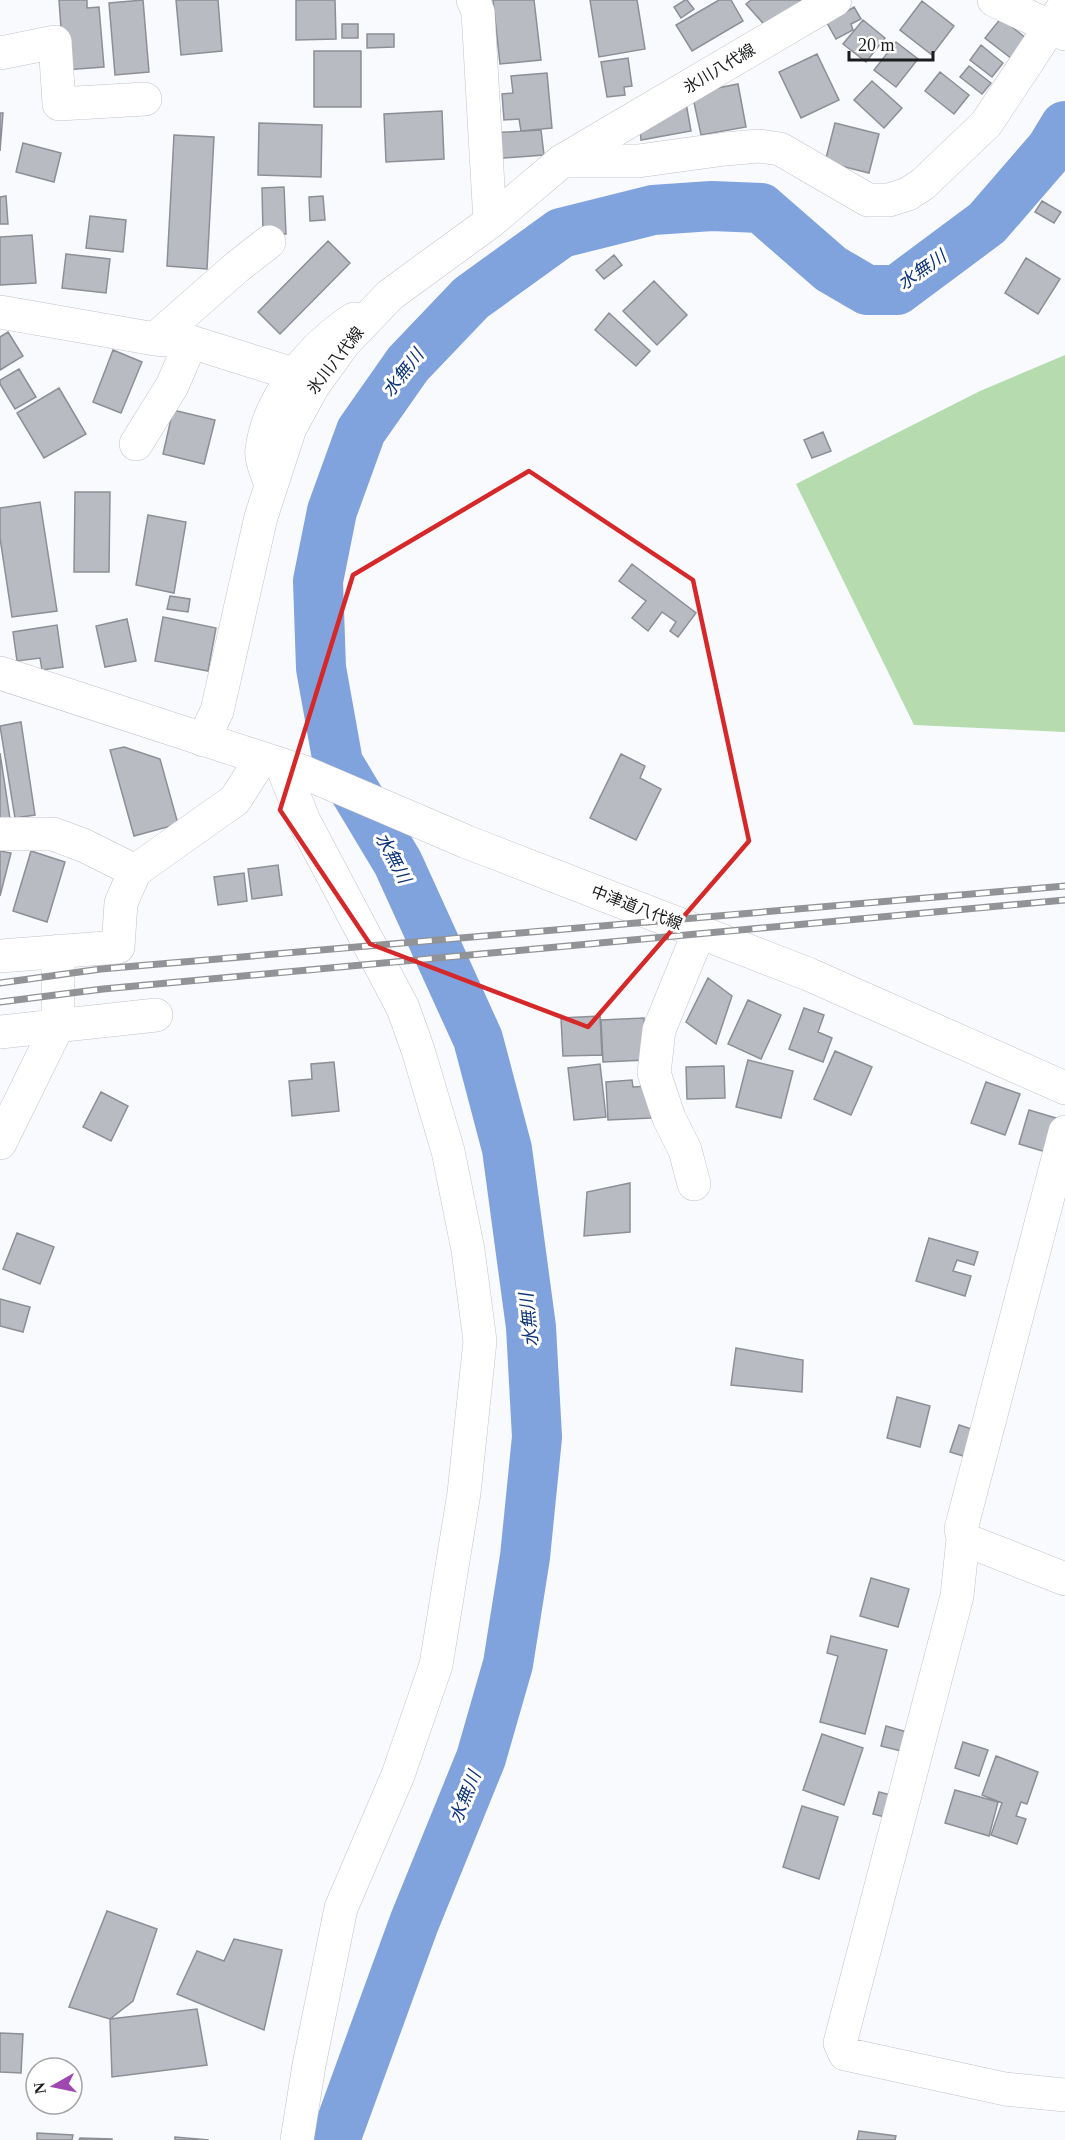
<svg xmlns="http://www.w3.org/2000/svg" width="1065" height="2140" font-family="'Times New Roman','Noto Sans JP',serif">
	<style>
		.green { fill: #b5dbae }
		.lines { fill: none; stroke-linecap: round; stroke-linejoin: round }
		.river { stroke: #80a2dd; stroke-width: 50 }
		.building { fill: #b9bbc2; stroke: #8c8f95; stroke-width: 1.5 }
		.minor-casing { stroke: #c1c3ca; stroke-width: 34 }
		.secondary-casing { stroke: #c1c3ca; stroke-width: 34 }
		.minor { stroke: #fff; stroke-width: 33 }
		.secondary { stroke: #fff; stroke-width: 33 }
		.rail-casing { stroke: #919396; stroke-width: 7 }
		.rail { stroke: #fff; stroke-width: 4.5; stroke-dasharray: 14; stroke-linecap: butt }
		.marked { fill: none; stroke: #d62828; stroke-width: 4.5; stroke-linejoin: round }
		.labels { text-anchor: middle; stroke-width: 6; stroke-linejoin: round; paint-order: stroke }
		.street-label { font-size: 16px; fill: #1b1c1e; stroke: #fff }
		.water-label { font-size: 18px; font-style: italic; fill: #0d3378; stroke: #fff }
	</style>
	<rect width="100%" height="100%" fill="#f8fafe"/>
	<path class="green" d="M 1065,355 L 1065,732 L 914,725 L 796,484 L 980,391 Z"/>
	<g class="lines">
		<path class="river" d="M 335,2140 L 414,1923 L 481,1758 L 508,1664 L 525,1557 L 537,1437 L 531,1327 L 507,1149 L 478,1039 L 398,863 L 338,763 L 321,668 L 318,581 L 332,511 L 361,431 L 408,364 L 471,298 L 561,233 L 653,210 L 712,206 L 761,208 L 831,269 L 867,290 L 897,290 L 987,223 L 1051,149 L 1065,126"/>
	</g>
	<path class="building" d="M 59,0 L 87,0 L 87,8 L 99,7 L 104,67 L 64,70 Z
		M 143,0 L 149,72 L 115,75 L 109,3 Z
		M 176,0 L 218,0 L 222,51 L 181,55 Z
		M 296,0 L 335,0 L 336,39 L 296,40 Z
		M 493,0 L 534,0 L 541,60 L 500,64 Z
		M 590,0 L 637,0 L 645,49 L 599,57 Z
		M 685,0 L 687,0 L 694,9 L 681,18 L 674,7 Z
		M 719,0 L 731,0 L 743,21 L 692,51 L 676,25 Z
		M 751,0 L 802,0 L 768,29 L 746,4 Z
		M 922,1 L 954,26 L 932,55 L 900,30 Z
		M 854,7 L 861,19 L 851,24 L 853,30 L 836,39 L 827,23 Z
		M 1001,18 L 1027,39 L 1012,59 L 985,38 Z
		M 863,20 L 885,38 L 866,62 L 843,44 Z
		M 342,24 L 358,24 L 358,38 L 342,38 Z
		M 367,34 L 394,34 L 394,47 L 367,48 Z
		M 896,42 L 918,59 L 896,87 L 874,70 Z
		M 981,45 L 1003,63 L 992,77 L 970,60 Z
		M 314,51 L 361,51 L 361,107 L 314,107 Z
		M 817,54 L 839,100 L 801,118 L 779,72 Z
		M 628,58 L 632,86 L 624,87 L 625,95 L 607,97 L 601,62 Z
		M 969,66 L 991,83 L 982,94 L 960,77 Z
		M 940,72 L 969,95 L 954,114 L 925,91 Z
		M 547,73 L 552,128 L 521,131 L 519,119 L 504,120 L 502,94 L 513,93 L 511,76 Z
		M 872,81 L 902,108 L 884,128 L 854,100 Z
		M 738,84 L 746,127 L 701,135 L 692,93 Z
		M 686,103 L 691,131 L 641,140 L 640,128 Z
		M 442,111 L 444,159 L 386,162 L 384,114 Z
		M 0,113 L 3,113 L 0,151 Z
		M 259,123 L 322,125 L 321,177 L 258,175 Z
		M 835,123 L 879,134 L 869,173 L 825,162 Z
		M 541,130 L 544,155 L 492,159 L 491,133 Z
		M 174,135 L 214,137 L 207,269 L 167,266 Z
		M 23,143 L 61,153 L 54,182 L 16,172 Z
		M 284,187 L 286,234 L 263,234 L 262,188 Z
		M 6,196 L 8,224 L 0,224 L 0,197 Z
		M 323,196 L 325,220 L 310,221 L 309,197 Z
		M 1042,201 L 1061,212 L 1054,223 L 1035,212 Z
		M 90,216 L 126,220 L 123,252 L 86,248 Z
		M 32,235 L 36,283 L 0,285 L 0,237 Z
		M 328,241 L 350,263 L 280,334 L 258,312 Z
		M 66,254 L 110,259 L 106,293 L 62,288 Z
		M 614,255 L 622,265 L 604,279 L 596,270 Z
		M 1026,258 L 1060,279 L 1038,314 L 1005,293 Z
		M 654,281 L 687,315 L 657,345 L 623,311 Z
		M 609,313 L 650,351 L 636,366 L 595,330 Z
		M 8,332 L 23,356 L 0,370 L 0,337 Z
		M 113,350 L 142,362 L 121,413 L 93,402 Z
		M 19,369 L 36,397 L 15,409 L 0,384 L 0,380 Z
		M 59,388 L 86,434 L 44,458 L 17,413 Z
		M 173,410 L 215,420 L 204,464 L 163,454 Z
		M 823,432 L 831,451 L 812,458 L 804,440 Z
		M 75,492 L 110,492 L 109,572 L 74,572 Z
		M 40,502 L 57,611 L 12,617 L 0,538 L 0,508 Z
		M 148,515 L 186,522 L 174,593 L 136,585 Z
		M 632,564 L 696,613 L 678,637 L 670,631 L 676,622 L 662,612 L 648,631 L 632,618 L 646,601 L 619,581 Z
		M 170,596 L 190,599 L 188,612 L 167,609 Z
		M 163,617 L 216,628 L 208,671 L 155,661 Z
		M 127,619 L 136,661 L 105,667 L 96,626 Z
		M 57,625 L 63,667 L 42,670 L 40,658 L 17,661 L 13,632 Z
		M 21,722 L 35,815 L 15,818 L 0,726 Z
		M 124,747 L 160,759 L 178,824 L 134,836 L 110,750 Z
		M 0,753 L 10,819 L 0,820 Z
		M 621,754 L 645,766 L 640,778 L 661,789 L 636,840 L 590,818 Z
		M 0,851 L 11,853 L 0,896 Z
		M 31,851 L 65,862 L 47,922 L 13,911 Z
		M 278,865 L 282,895 L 252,899 L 248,869 Z
		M 244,873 L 247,901 L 218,905 L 214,877 Z
		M 708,978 L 732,996 L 716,1044 L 686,1022 Z
		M 748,1000 L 781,1015 L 761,1059 L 728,1044 Z
		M 804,1008 L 824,1015 L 818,1032 L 832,1038 L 823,1062 L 789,1049 Z
		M 600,1016 L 602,1055 L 563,1056 L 561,1018 Z
		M 644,1018 L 646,1060 L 603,1062 L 601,1020 Z
		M 835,1051 L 872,1067 L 851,1115 L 814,1099 Z
		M 748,1060 L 793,1071 L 781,1118 L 736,1107 Z
		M 334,1062 L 339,1111 L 292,1116 L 289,1081 L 312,1079 L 311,1064 Z
		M 600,1064 L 606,1117 L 574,1120 L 568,1068 Z
		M 724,1066 L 725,1098 L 687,1099 L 686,1067 Z
		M 632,1080 L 633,1087 L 649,1086 L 651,1118 L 608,1120 L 606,1082 Z
		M 986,1082 L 1020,1094 L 1005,1135 L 971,1123 Z
		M 101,1092 L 128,1106 L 111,1141 L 83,1127 Z
		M 1029,1110 L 1056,1118 L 1046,1152 L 1019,1144 Z
		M 630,1183 L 630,1232 L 584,1236 L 587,1192 Z
		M 17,1233 L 54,1247 L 40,1284 L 3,1269 Z
		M 929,1238 L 978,1252 L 974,1265 L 957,1260 L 953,1271 L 971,1276 L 965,1296 L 916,1281 Z
		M 0,1299 L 30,1307 L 23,1332 L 0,1326 Z
		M 736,1348 L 803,1360 L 802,1392 L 731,1385 Z
		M 897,1397 L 930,1406 L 920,1447 L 887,1438 Z
		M 959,1425 L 981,1432 L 973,1459 L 950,1452 Z
		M 871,1578 L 909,1589 L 898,1627 L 860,1616 Z
		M 831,1636 L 887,1650 L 865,1734 L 820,1722 L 838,1656 L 827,1653 Z
		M 886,1726 L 914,1734 L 909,1753 L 881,1746 Z
		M 822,1734 L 863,1748 L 844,1805 L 803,1790 Z
		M 963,1742 L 988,1750 L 979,1776 L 955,1768 Z
		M 996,1756 L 1038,1772 L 1027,1804 L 1021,1802 L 1016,1816 L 1026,1819 L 1017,1844 L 991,1835 L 1002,1803 L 982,1795 Z
		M 955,1790 L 998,1802 L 989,1836 L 945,1823 Z
		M 879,1792 L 903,1798 L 897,1820 L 873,1814 Z
		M 802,1806 L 838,1817 L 819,1879 L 783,1867 Z
		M 107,1911 L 157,1929 L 133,2001 L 110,2019 L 69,2007 Z
		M 234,1939 L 282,1950 L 264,2030 L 177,1994 L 197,1951 L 224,1961 Z
		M 197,2009 L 207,2065 L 112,2077 L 110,2019 Z
		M 0,2033 L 23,2034 L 21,2073 L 0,2072 Z
		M 859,2131 L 896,2136 L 895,2140 L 857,2140 Z
		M 37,2133 L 73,2135 L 72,2140 L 37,2140 Z
		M 175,2137 L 209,2140 L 175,2140 Z
		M 80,2138 L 112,2139 L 112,2140 L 79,2140 Z"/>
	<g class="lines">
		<g class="minor-casing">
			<path id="minor" d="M 473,0 L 478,12 L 490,222
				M 0,53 L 55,42 L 59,104 L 145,99
				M 562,161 L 638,161 L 725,149 L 759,146 L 780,149 L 868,200 L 889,200 L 908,194 L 923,184 L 986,124 L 1065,5
				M 0,312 L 155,339 L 191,342 L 293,374
				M 155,339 L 237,267 L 269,242
				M 136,444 L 172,386 L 191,342
				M 271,485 C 268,475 260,459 262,449 C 269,397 312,346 354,319
				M 282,766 L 304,821 L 403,1008 L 418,1050 L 448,1151 L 468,1250 L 480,1341 L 464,1493 L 436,1665 L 398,1775 L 341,1908 L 309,2065 L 297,2140
				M 0,834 L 53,834 L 85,846 L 135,871
				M 0,956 L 118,947 L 121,903 L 135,871 L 235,800 L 261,759
				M 0,1032 L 156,1015
				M 1065,1132 L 961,1529 L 963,1539 L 957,1596 L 840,2043 L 845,2054 L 1005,2089 L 1065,2095
				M 0,1143 L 58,1025 L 58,951
				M 694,1184 L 685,1150 L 669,1118 L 654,1073 L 659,1030 L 699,932
				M 963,1539 L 1065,1579"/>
		</g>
		<g class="secondary-casing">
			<path id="secondary" d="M 994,0 L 1065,34
				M 0,673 L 301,771 L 467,842 L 808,974 L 1065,1088
				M 203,740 L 217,711 L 261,517 L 290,428 L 313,386 L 344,343 L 390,295 L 490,222 L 562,161 L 835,0"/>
		</g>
		<use href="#minor" class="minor"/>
		<use href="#secondary" class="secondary"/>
		<g class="rail-casing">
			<path id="rail" d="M 0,983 L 101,969 L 1065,886
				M 0,1002 L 103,989 L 1065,900"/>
		</g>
		<use href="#rail" class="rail"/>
	</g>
	<path class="marked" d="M 529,471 L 693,580 L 749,841 L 588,1027 L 370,944 L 280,810 L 353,575 Z"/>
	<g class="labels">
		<g class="street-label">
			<text transform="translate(719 68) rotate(-31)" y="6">氷川八代線</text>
			<text transform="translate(335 360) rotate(-52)" y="6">氷川八代線</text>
			<text transform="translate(637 907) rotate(21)" y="6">中津道八代線</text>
		</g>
		<g class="water-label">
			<text transform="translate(922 270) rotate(-35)" y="6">水無川</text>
			<text transform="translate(403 373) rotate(-52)" y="6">水無川</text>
			<text transform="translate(393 858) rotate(62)" y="6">水無川</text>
			<text transform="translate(529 1320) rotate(-96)" y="6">水無川</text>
			<text transform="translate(465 1797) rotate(-68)" y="6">水無川</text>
		</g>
	</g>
	<g transform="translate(54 2086) rotate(261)"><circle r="28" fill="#ffffff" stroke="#a4a4a5" stroke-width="1.5"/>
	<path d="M0-4.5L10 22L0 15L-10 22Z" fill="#a046b1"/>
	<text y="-9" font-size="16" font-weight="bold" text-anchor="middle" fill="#1b1c1e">N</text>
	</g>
	<path d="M849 51v9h84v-9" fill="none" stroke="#1b1c1e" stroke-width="3"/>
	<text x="858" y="51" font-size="18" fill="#1b1c1e" stroke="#ffffff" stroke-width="4.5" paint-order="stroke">20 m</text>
</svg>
